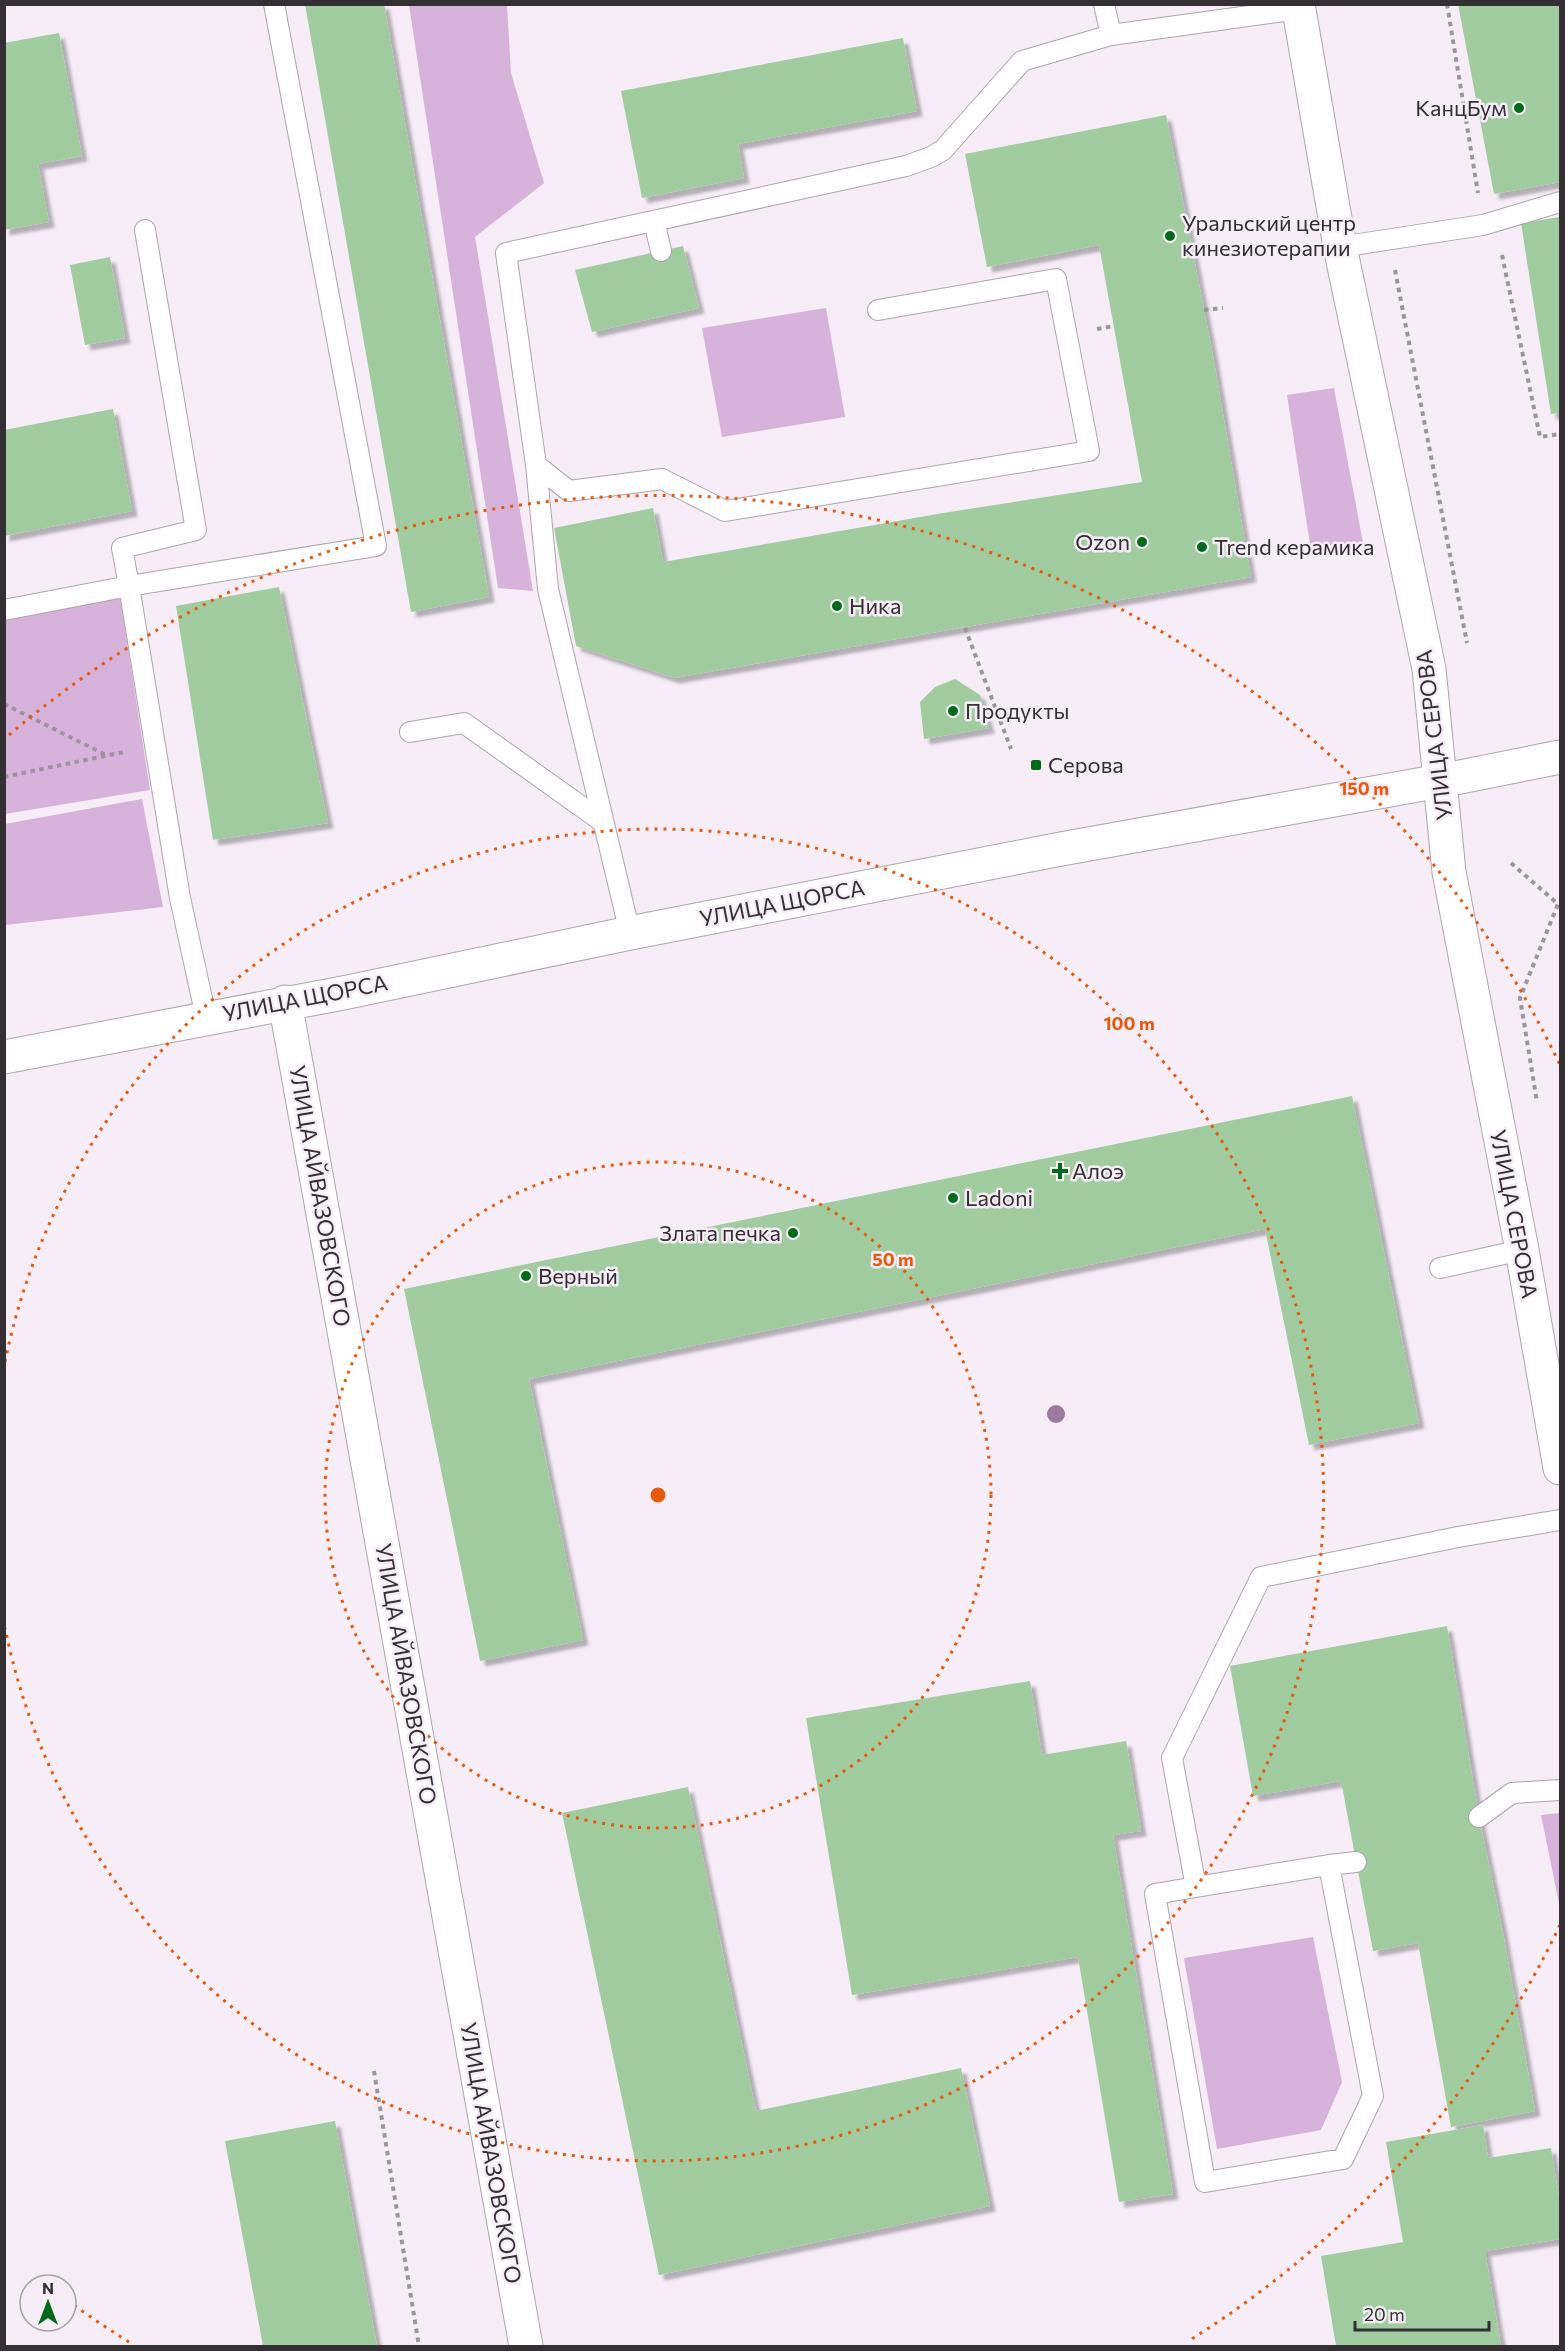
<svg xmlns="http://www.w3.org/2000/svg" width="1565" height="2351" font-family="Commissioner,sans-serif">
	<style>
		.green { fill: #d7b2da }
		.building { fill: #a0cca0; filter: url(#shadow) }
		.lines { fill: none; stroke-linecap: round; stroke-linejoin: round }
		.lane-casing { stroke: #aca4ad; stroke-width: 22 }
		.street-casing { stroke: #aca4ad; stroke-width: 35 }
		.secondary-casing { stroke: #aca4ad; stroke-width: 35 }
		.path { stroke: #9c959d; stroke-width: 4; stroke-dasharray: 4.5 4.5; stroke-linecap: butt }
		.lane { stroke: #fff; stroke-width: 20 }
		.street { stroke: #fff; stroke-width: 33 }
		.secondary { stroke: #fff; stroke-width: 33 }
		.tree { fill: #9a7b9e }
		.ring { fill: none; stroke: #e8590c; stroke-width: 3; stroke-dasharray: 3 6 }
		.poi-dot { fill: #016b19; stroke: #f6edf7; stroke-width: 2 }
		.labels { text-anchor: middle; stroke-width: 5; stroke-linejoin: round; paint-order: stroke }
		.poi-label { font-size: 22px; fill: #332f33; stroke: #f6edf7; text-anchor: start }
		.street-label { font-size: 22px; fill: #332f33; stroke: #f6edf7 }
		.centre { fill: #e8590c; stroke: #f6edf7; stroke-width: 3 }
		.ring-label { font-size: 18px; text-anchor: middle; font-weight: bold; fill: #e8590c; stroke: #f6edf7; stroke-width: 5; stroke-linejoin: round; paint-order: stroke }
	</style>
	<defs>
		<filter id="shadow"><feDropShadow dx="5.5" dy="5.5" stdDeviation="1.5" flood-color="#0004"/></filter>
	</defs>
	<rect width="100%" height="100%" fill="#f6edf7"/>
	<path class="green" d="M 409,5 L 507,5 L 511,73 L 544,183 L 475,237 L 533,591 L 498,588 Z
		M 826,308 L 845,417 L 722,437 L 702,328 Z
		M 1334,388 L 1364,548 L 1312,557 L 1287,395 Z
		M 120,596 L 150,790 L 5,814 L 5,620 Z
		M 142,799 L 163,907 L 5,925 L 5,824 Z
		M 1560,1813 L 1560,1908 L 1541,1815 Z
		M 1313,1937 L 1342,2082 L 1321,2130 L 1217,2149 L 1184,1958 Z"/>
	<path class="building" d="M 305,4 L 384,4 L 489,597 L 411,612 Z
		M 1458,4 L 1560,4 L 1560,182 L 1494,194 Z
		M 59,33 L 82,156 L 38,164 L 49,222 L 4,230 L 4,43 Z
		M 903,38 L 917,111 L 738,144 L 744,178 L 642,198 L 621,91 Z
		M 1166,115 L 1213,356 L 1251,577 L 674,678 L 576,646 L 554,528 L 653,508 L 663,562 L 943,513 L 1142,482 L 1099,245 L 987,267 L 965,154 Z
		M 1560,217 L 1560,413 L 1551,414 L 1521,223 Z
		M 683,246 L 699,308 L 592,332 L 575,270 Z
		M 110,257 L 125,338 L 85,345 L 70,265 Z
		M 113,409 L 132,511 L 4,536 L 4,430 Z
		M 279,587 L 328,823 L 213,840 L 176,606 Z
		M 955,679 L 980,695 L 989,728 L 924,739 L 920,702 L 935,687 Z
		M 1352,1096 L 1419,1423 L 1309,1445 L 1265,1229 L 529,1379 L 583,1640 L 480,1661 L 404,1289 Z
		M 1447,1626 L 1479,1817 L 1502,1928 L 1535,2111 L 1451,2127 L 1418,1943 L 1373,1951 L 1341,1781 L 1253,1796 L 1230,1666 Z
		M 1030,1681 L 1042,1755 L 1126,1741 L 1141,1831 L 1113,1835 L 1173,2194 L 1119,2202 L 1078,1957 L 852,1995 L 806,1718 Z
		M 688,1787 L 756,2111 L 961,2068 L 990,2206 L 659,2275 L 562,1813 Z
		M 335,2121 L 377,2346 L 263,2346 L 225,2141 Z
		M 1483,2125 L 1488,2158 L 1551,2148 L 1560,2204 L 1560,2239 L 1485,2251 L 1501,2346 L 1336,2346 L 1321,2256 L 1403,2242 L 1386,2142 Z"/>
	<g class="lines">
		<g class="lane-casing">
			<path id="lane" d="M 1104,4 L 1111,35
				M 654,221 L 661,251
				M 1340,247 L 1483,225 L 1560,202
				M 878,310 L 1056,279 L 1089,451 L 725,511 L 662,479 L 569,491 L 536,465 L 506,253 L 906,166 L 931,157 L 943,150 L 1022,61 L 1111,35 L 1299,9
				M 536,465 L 548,589 L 630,933
				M 4,610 L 129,586 L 122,548 L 196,530 L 145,230
				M 410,732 L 464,723 L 603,822
				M 206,1017 L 180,898 L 129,586 L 376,546 L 274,4
				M 1440,1268 L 1522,1250
				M 1479,1817 L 1512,1793 L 1560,1790
				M 1356,1862 L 1329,1865 L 1373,2096 L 1343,2159 L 1205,2182 L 1155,1894 L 1196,1887 L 1172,1758 L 1261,1577 L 1458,1537 L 1560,1520
				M 1196,1887 L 1329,1865"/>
		</g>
		<g class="street-casing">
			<path id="street" d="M 285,1002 L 526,2346"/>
		</g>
		<g class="secondary-casing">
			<path id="secondary" d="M 1298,4 L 1340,247 L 1429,669 L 1449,872 L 1522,1250 L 1560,1468
				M 4,1057 L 343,993 L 630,933 L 1061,849 L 1440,781 L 1560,757"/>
		</g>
		<path class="path" d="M 1447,4 L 1478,193
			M 1502,255 L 1540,437 L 1560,434
			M 1395,270 L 1467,643
			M 1204,310 L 1223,308
			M 1097,329 L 1114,326
			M 965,628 L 1011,749
			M 4,704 L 106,755
			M 4,777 L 124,752
			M 1511,863 L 1558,904 L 1520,998 L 1537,1102
			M 374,2071 L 419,2346"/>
		<use href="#lane" class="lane"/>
		<use href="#street" class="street"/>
		<use href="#secondary" class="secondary"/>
	</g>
	<circle class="tree" cx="1056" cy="1414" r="9"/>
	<g class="ring">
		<circle cx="658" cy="1495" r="333"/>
		<path d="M5 1362A666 666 0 1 1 5 1628"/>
		<path d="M1560 1925A999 999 0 0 1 1187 2342M129 2342A999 999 0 0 1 71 2303M9 735A999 999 0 0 1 1560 1065"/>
	</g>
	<g class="poi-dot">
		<circle cx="1519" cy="108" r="6"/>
		<circle cx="1170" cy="236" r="6"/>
		<circle cx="1142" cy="542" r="6"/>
		<circle cx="1202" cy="547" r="6"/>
		<circle cx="837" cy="606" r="6"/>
		<circle cx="953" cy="711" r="6"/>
		<rect x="1030" y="759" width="12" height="12" rx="3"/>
		<path d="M1057 1162h6v6h6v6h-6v6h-6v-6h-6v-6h6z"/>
		<circle cx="953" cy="1198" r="6"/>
		<circle cx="793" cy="1233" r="6"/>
		<circle cx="526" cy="1276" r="6"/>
	</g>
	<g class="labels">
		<g class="poi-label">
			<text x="1507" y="116" text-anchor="end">КанцБум</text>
			<text x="1182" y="231">Уральский центр<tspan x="1182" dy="25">кинезиотерапии</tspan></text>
			<text x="1130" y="550" text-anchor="end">Ozon</text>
			<text x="1214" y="555">Trend керамика</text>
			<text x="849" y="614">Ника</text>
			<text x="965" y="719">Продукты</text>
			<text x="1048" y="773">Серова</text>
			<text x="1072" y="1179">Алоэ</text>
			<text x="965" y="1206">Ladoni</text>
			<text x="781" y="1241" text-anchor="end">Злата печка</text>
			<text x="538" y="1284">Верный</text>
		</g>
		<g class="street-label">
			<text transform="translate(1434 735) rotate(-97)" y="8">УЛИЦА СЕРОВА</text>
			<text transform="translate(782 903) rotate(-11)" y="8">УЛИЦА ЩОРСА</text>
			<text transform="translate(305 998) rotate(-11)" y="8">УЛИЦА ЩОРСА</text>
			<text transform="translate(320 1196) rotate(80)" y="8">УЛИЦА АЙВАЗОВСКОГО</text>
			<text transform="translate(1514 1214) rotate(79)" y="8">УЛИЦА СЕРОВА</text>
			<text transform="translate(406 1674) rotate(80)" y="8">УЛИЦА АЙВАЗОВСКОГО</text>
			<text transform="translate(491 2153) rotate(80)" y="8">УЛИЦА АЙВАЗОВСКОГО</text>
		</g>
	</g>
	<circle cx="658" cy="1495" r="9" class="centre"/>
	<g class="ring-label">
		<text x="1364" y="795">150 m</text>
		<text x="1129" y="1030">100 m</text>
		<text x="893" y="1266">50 m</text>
	</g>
	<rect width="1565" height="2351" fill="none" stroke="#332f33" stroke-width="12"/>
	<g transform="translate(48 2303)"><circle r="28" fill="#f6edf7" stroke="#a8a1a9" stroke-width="1.5"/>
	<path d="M0-4.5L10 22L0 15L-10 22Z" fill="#016b19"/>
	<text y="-9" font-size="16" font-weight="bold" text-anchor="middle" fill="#332f33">N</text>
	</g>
	<path d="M1355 2321v9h134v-9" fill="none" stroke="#332f33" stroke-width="3"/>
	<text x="1364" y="2321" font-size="18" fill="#332f33" stroke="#f6edf7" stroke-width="4.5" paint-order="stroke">20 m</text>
</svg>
